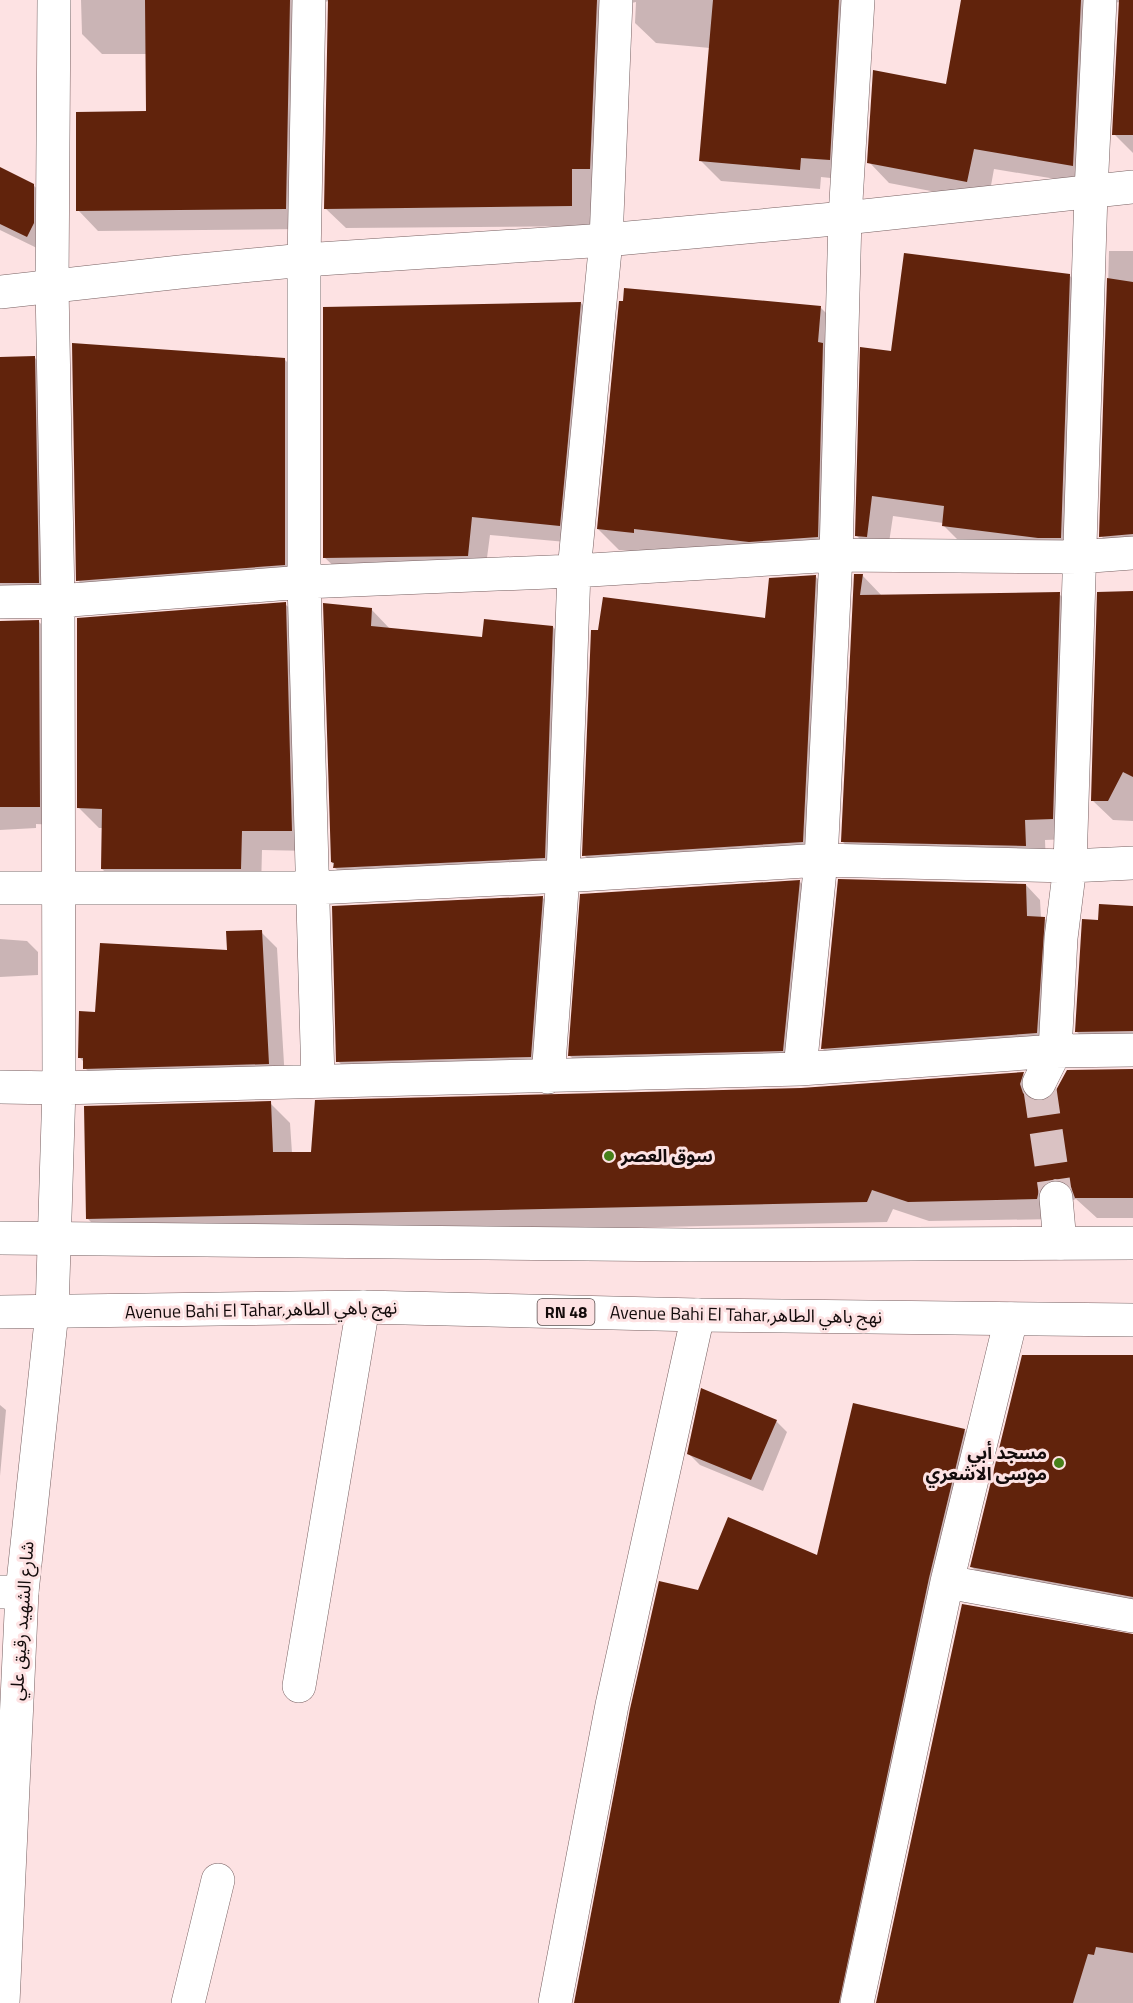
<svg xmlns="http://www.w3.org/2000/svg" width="1133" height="2003" font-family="'Titillium Web','Noto Sans Arabic',sans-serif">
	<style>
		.shadow { fill: #0003 }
		.building { fill: #61230c }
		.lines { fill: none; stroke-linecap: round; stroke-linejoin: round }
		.minor-tunnel { stroke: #dac2c3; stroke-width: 33; stroke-dasharray: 33 16; stroke-linecap: butt }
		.minor-casing { stroke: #776061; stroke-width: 34 }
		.tertiary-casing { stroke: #776061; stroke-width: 34 }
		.primary-casing { stroke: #776061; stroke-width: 34 }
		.minor { stroke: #fff; stroke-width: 33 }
		.tertiary { stroke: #fff; stroke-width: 33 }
		.primary { stroke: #fff; stroke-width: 33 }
		.poi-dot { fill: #46801a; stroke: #fde2e3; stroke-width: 2 }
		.labels { text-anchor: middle; stroke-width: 6; stroke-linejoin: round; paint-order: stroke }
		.shield { fill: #fde2e3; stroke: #594c4c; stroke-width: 1.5 }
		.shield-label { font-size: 16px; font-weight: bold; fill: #130b0b }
		.poi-label { font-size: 18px; font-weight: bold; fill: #130b0b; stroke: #fde2e3; text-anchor: start }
		.street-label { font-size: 18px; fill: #130b0b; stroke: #fde2e3 }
	</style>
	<rect width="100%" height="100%" fill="#fde2e3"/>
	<path class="shadow" d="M 81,0 L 869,0 L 850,180 L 821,177 L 820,189 L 721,181 L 700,160 L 710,48 L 656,43 L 635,23 L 636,2 L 627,4 L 592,226 L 346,228 L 325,208 L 329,1 L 321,3 L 306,229 L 98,231 L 78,210 L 147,113 L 147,54 L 102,54 L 82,34 Z
		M 962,0 L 1133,0 L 1133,153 L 1114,134 L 1120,2 L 1113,3 L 1093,185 L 994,169 L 988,202 L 889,183 L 869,162 L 948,86 Z
		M 0,169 L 33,185 L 49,200 L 43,251 L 0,230 Z
		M 1109,251 L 1133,251 L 1133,555 L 1121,556 L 1101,536 Z
		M 1069,275 L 1090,296 L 1082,558 L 964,546 L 943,525 L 943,523 L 893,516 L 887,556 L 877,556 L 857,536 L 892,353 Z
		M 581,303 L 599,321 L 577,543 L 490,535 L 485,573 L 343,575 L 324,557 Z
		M 821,308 L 841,328 L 838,557 L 770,562 L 654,549 L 654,553 L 619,550 L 598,529 Z
		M 34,357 L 52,375 L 56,600 L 0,615 L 0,359 Z
		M 285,360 L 305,380 L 305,585 L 98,601 L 78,580 Z
		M 855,575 L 862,575 L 883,597 L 1059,594 L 1080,614 L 1073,839 L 1045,840 L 1046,866 L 863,862 L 842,841 Z
		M 816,577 L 836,597 L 823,862 L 605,876 L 584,855 L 766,620 Z
		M 1133,592 L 1133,821 L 1113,820 L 1092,800 Z
		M 285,604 L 306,624 L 312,851 L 262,850 L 261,889 L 123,889 L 102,869 L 103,828 L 99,828 L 79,808 Z
		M 371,609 L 391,630 L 483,639 L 553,627 L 573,648 L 565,878 L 356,888 L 335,868 L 332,862 Z
		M 0,622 L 39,622 L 57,639 L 57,825 L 36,824 L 36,828 L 0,830 Z
		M 800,882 L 816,898 L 799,1067 L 586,1072 L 570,1056 Z
		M 1026,885 L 1040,900 L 1041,918 L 1044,918 L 1059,933 L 1051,1048 L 837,1063 L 822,1048 Z
		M 542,897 L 559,914 L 547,1073 L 354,1078 L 338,1061 Z
		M 1133,908 L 1133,1051 L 1097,1052 L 1076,1031 L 1099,921 Z
		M 261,932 L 277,948 L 285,1080 L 101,1084 L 85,1068 L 85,1063 L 79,1057 L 97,1014 L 228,952 Z
		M 0,939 L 27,941 L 38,952 L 38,975 L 0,977 Z
		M 1133,1070 L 1133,1218 L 1097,1218 L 1076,1199 L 1065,1203 L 1057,1219 L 929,1221 L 893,1209 L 887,1222 L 108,1239 L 87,1218 L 270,1103 L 290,1123 L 292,1153 L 312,1154 L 801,1089 L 1023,1074 L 1043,1094 L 1040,1103 Z
		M 1133,1357 L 1133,1613 L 992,1587 L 972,1567 Z
		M 0,1405 L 6,1410 L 0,1476 Z
		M 776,1421 L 787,1432 L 763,1491 L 700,1465 L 688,1453 Z
		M 964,1430 L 982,1448 L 859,2003 L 576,2003 L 699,1592 L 818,1557 Z
		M 1133,1662 L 1133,2003 L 878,2003 Z"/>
	<path class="building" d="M 145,0 L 290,0 L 286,209 L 76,211 L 76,112 L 146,111 Z
		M 328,0 L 597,0 L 590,169 L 572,169 L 572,206 L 324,209 Z
		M 713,0 L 839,0 L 830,160 L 801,158 L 800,170 L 699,161 Z
		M 961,0 L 1081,0 L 1073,166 L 974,149 L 967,182 L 867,163 L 873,70 L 946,84 Z
		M 1119,0 L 1133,0 L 1133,135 L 1112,135 Z
		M 0,167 L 34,184 L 34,223 L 27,237 L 0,224 Z
		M 904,253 L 1070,274 L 1061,538 L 1038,538 L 942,526 L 944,506 L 872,496 L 867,537 L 855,536 L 860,347 L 891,351 Z
		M 1107,278 L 1133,282 L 1133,534 L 1099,537 Z
		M 624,288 L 821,306 L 818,342 L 823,343 L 818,537 L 749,542 L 634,529 L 634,533 L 597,529 L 619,301 L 623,301 Z
		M 581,302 L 560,526 L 472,517 L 468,556 L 323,558 L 323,307 Z
		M 72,343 L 285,358 L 285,565 L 76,581 Z
		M 35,356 L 39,583 L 0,583 L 0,357 Z
		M 854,574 L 863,574 L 860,595 L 1060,592 L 1053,819 L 1025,820 L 1026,846 L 841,842 Z
		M 816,575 L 803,842 L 582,856 L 591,630 L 598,630 L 603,597 L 765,618 L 769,578 Z
		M 1133,591 L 1133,777 L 1123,772 L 1108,801 L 1091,801 L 1097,592 Z
		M 286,602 L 292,831 L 242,831 L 241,869 L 101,869 L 102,809 L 77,808 L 77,618 Z
		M 323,603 L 372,608 L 371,626 L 482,637 L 484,619 L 553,626 L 545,858 L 333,868 L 334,863 L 331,862 Z
		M 39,620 L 40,807 L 0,807 L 0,621 Z
		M 838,879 L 1026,884 L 1027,916 L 1045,917 L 1037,1033 L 821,1049 Z
		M 800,880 L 783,1051 L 568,1056 L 580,894 Z
		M 543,896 L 531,1057 L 336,1062 L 332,906 Z
		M 1099,904 L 1133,906 L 1133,1031 L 1075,1032 L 1082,919 L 1098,920 Z
		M 262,930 L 269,1064 L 83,1069 L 83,1058 L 78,1058 L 79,1011 L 95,1012 L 100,943 L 227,950 L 226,931 Z
		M 1133,1069 L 1133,1198 L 1075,1198 L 1071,1187 L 1063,1181 L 1055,1179 L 1045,1183 L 1039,1190 L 1037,1199 L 908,1202 L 872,1190 L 867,1202 L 86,1219 L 84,1106 L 271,1101 L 273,1152 L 311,1152 L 315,1100 L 801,1088 L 1024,1072 L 1020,1084 L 1023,1093 L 1030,1099 L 1040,1102 L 1049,1099 L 1055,1092 L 1067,1070 Z
		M 1022,1355 L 1133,1355 L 1133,1597 L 970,1567 Z
		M 701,1388 L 777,1420 L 751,1480 L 687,1454 Z
		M 853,1403 L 965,1429 L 929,1578 L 839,2003 L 574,2003 L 630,1709 L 659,1581 L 698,1590 L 728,1517 L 817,1555 Z
		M 962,1604 L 1133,1634 L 1133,1953 L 1096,1947 L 1094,1955 L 1088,1954 L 1073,2003 L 876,2003 Z"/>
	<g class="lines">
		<path class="minor-tunnel" d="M 1039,1083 L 1056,1198"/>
		<g class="minor-casing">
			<path id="minor" d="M 309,0 L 304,260 L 304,582 L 318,1081
				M 0,602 L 58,601 L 304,582 L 574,571 L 836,555 L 1078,557 L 1133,553
				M 0,888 L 314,888 L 563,876 L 821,860 L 1070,866 L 1133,863
				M 800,1069 L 821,860 L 836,555 L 845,218 L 858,0
				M 548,1077 L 563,876 L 574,571 L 606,240 L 616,0
				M 1039,1083 L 1055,1051 L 1061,938 L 1070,866 L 1091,192 L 1100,0
				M 0,1087 L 59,1088 L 800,1069 L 1055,1051 L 1133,1050
				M 1056,1198 L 1060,1243
				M 52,1312 L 59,1088 L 58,601 L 52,286 L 54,0
				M 947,1582 L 1133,1616
				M 0,1592 L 22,1592
				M 299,1686 L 363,1307
				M 188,2003 L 218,1880
				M 555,2003 L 612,1705 L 698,1315
				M 857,2003 L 947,1582 L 1011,1319"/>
		</g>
		<g class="tertiary-casing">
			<path id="tertiary" d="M 0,292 L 180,272 L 304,260 L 606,240 L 845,218 L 1133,187
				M 3,2003 L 22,1592 L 52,1312"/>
		</g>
		<g class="primary-casing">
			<path id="primary" d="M 0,1238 L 691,1245 L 1133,1243
				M 0,1312 L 363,1307 L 698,1315 L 1133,1320"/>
		</g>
		<use href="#minor" class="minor"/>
		<use href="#tertiary" class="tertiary"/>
		<use href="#primary" class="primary"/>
	</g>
	<g class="poi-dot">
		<circle cx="609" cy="1156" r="6"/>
		<circle cx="1059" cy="1463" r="6"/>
	</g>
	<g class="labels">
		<rect class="shield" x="537.5" y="1299" width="57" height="26" rx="4.5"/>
		<g class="shield-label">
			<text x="566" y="1318">RN 48</text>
		</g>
		<g class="poi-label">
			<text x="621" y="1162">سوق العصر</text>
			<text x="1047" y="1459" text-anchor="end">مسجد أبي<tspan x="1047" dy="21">موسى الاشعري</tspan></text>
		</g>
		<g class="street-label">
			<text transform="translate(261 1310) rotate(-1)" y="6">Avenue Bahi El Tahar,نهج باهي الطاهر</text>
			<text transform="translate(746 1315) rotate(1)" y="6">Avenue Bahi El Tahar,نهج باهي الطاهر</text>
			<text transform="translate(22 1621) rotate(-86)" y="6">شارع الشهيد رقيق علي</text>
		</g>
	</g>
</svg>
